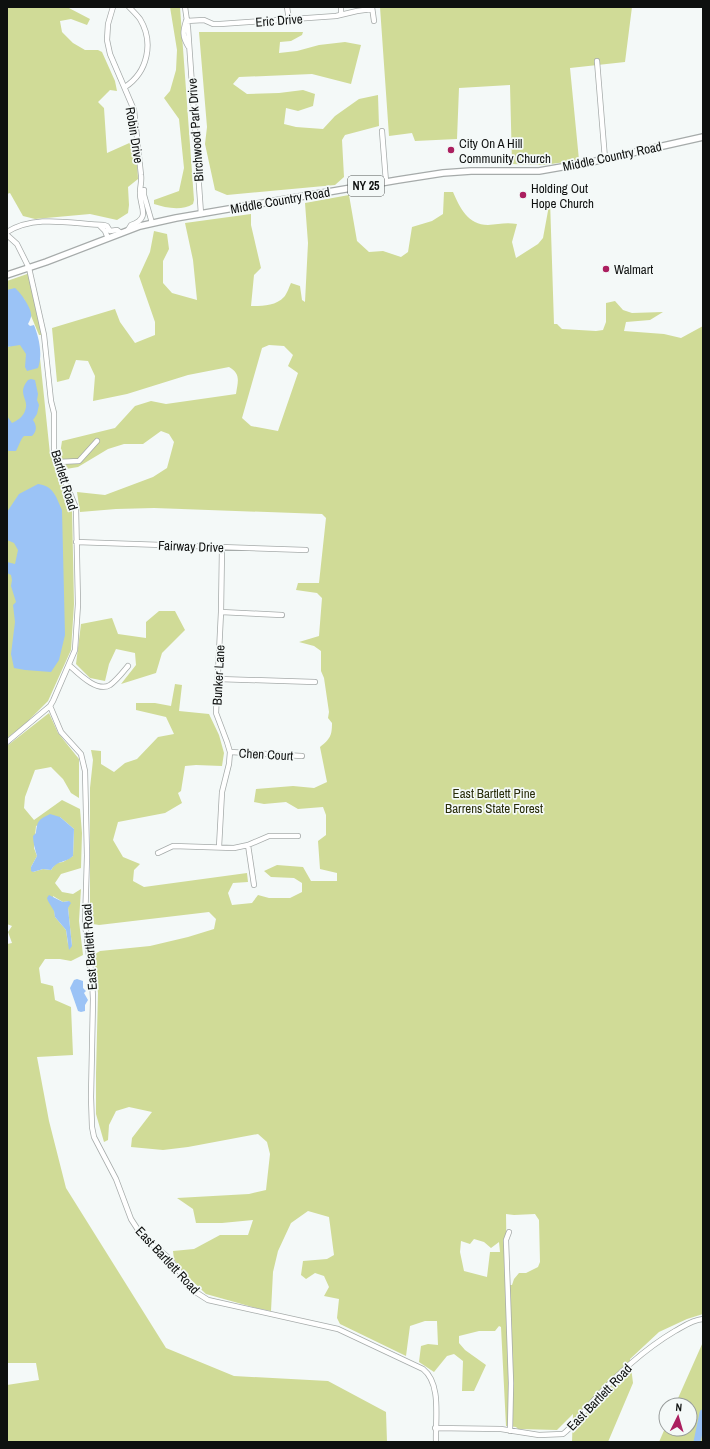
<svg xmlns="http://www.w3.org/2000/svg" width="710" height="1449" font-family="'Archivo Narrow',sans-serif">
	<style>
		.green { fill: #d0db97; fill-rule: evenodd }
		.water { fill: #9bc3f6 }
		.lines { fill: none; stroke-linecap: round; stroke-linejoin: round }
		.river { stroke: #9bc3f6; stroke-width: 7 }
		.minor-casing { stroke: #a6abaa; stroke-width: 6 }
		.major-casing { stroke: #a6abaa; stroke-width: 8 }
		.minor { stroke: #fff; stroke-width: 4.5 }
		.major { stroke: #fff; stroke-width: 5.5 }
		.poi-dot { fill: #ab1f5f; stroke: #f4f9f8; stroke-width: 1.5 }
		.labels { text-anchor: middle; stroke-width: 3.5; stroke-linejoin: round; paint-order: stroke }
		.shield { fill: #f4f9f8; stroke: #535655; stroke-width: 1 }
		.shield-label { font-size: 12px; font-weight: bold; fill: #0e100f }
		.street-label { font-size: 13px; fill: #0e100f; stroke: #f4f9f8 }
		.poi-label { font-size: 13px; fill: #0e100f; stroke: #f4f9f8; text-anchor: start }
		.park-label { font-size: 13px; fill: #282c09; stroke: #f4f9f8 }
	</style>
	<rect width="100%" height="100%" fill="#f4f9f8"/>
	<path class="green" d="M 7,7 L 67,7 L 90,19 L 87,25 L 71,19 L 60,21 L 62,32 L 73,43 L 85,50 L 98,50 L 102,52 L 115,81 L 117,91 L 110,90 L 98,102 L 104,108 L 107,153 L 136,140 L 138,179 L 128,187 L 129,205 L 128,213 L 117,220 L 90,214 L 35,219 L 23,216 L 10,193 L 7,194 Z
		M 170,7 L 180,7 L 194,200 L 193,204 C 182,211 166,208 154,204 L 154,200 L 179,191 L 184,168 L 179,119 L 164,98 L 170,91 L 176,70 L 177,50 Z
		M 380,7 L 632,7 L 625,62 L 570,68 L 579,160 L 544,165 L 512,164 L 510,85 L 459,88 L 457,139 L 415,141 L 412,133 L 389,136 Z
		M 199,32 L 303,32 L 302,35 L 291,41 L 280,42 L 279,53 L 297,51 L 319,45 L 345,42 L 361,45 L 351,84 L 312,74 L 239,77 L 233,84 L 247,94 L 279,93 L 303,90 L 315,94 L 313,106 L 298,111 L 286,108 L 284,124 L 296,127 L 323,129 L 335,116 L 359,99 L 378,95 L 379,126 L 345,135 L 342,140 L 344,177 L 335,185 L 227,195 L 215,190 L 205,144 L 207,127 Z
		M 444,192 L 453,192 C 460,208 468,225 488,225 C 498,224 507,222 517,224 L 512,242 L 516,258 L 538,244 L 543,238 L 550,200 L 554,324 L 557,324 L 562,329 L 596,331 L 603,330 L 606,322 L 606,303 L 615,301 L 623,310 L 632,313 L 663,312 L 650,320 L 626,322 L 624,331 L 664,334 L 681,338 L 703,326 L 703,1314 L 687,1319 L 659,1332 L 630,1359 L 633,1383 L 608,1442 L 572,1442 L 573,1414 L 557,1430 L 518,1429 L 516,1427 L 506,1426 L 501,1327 L 499,1326 L 495,1331 L 479,1331 L 459,1336 L 459,1343 L 465,1350 L 486,1365 L 474,1391 L 462,1391 L 463,1361 L 454,1354 L 447,1356 L 434,1372 L 419,1362 L 421,1346 L 428,1344 L 438,1345 L 437,1321 L 425,1321 L 410,1326 L 406,1356 L 340,1324 L 337,1318 L 339,1299 L 324,1296 L 329,1287 L 324,1276 L 315,1273 L 306,1279 L 301,1275 L 303,1261 L 327,1259 L 334,1255 L 329,1217 L 308,1211 L 291,1223 L 278,1251 L 273,1272 L 271,1311 L 256,1308 L 206,1294 L 181,1270 L 174,1259 L 173,1251 L 194,1249 L 220,1235 L 248,1235 L 253,1220 L 222,1223 L 196,1223 L 193,1209 L 177,1198 L 249,1194 L 266,1190 L 270,1154 L 267,1142 L 258,1134 L 188,1147 L 163,1150 L 131,1147 L 132,1138 L 152,1112 L 129,1107 L 116,1111 L 109,1125 L 108,1140 L 104,1142 L 96,1114 L 96,1073 L 98,993 L 94,959 L 95,954 L 100,951 L 150,946 L 188,937 L 214,929 L 216,919 L 209,912 L 99,925 L 93,924 L 90,907 L 90,788 L 93,760 L 91,750 L 101,751 L 101,764 L 114,772 L 125,763 L 137,759 L 158,737 L 174,734 L 166,717 L 136,710 L 136,703 L 155,703 L 171,706 L 175,684 L 182,685 L 179,711 L 209,714 L 219,735 L 224,753 L 222,766 L 196,765 L 185,766 L 181,791 L 178,793 L 182,803 L 165,813 L 118,822 L 113,840 L 123,857 L 140,864 L 134,870 L 133,881 L 144,887 L 247,873 L 248,882 L 233,883 L 228,893 L 232,905 L 252,903 L 258,895 L 269,898 L 290,898 L 302,892 L 302,883 L 294,878 L 271,877 L 264,871 L 277,865 L 303,867 L 311,881 L 337,881 L 337,873 L 320,869 L 318,841 L 326,835 L 326,815 L 323,807 L 298,809 L 286,802 L 264,804 L 254,802 L 256,789 L 293,786 L 314,788 L 327,782 L 320,747 C 330,739 332,736 332,723 L 328,718 L 329,712 L 324,678 L 321,671 L 321,651 L 314,646 L 299,642 L 319,636 L 322,598 L 317,593 L 296,590 L 298,583 L 319,583 L 326,518 L 322,514 L 154,508 L 116,509 L 80,512 L 77,492 L 105,495 L 153,477 L 167,468 L 174,442 L 169,434 L 161,431 L 143,444 L 124,444 L 108,449 L 78,467 L 66,469 L 60,454 L 62,441 L 115,428 L 135,406 L 151,401 L 166,404 L 236,394 C 238,381 241,374 229,367 L 188,375 L 127,394 L 93,401 L 95,376 L 88,361 L 76,360 L 69,379 L 57,382 L 52,328 L 115,309 L 120,322 L 135,343 L 155,335 L 155,322 L 139,276 L 150,252 L 154,231 L 167,234 L 169,249 L 163,261 L 163,283 L 172,293 L 197,300 L 193,260 L 185,223 L 251,214 L 251,225 L 261,268 L 254,275 L 251,306 C 262,306 276,306 284,297 C 287,294 289,287 291,283 L 300,286 L 302,300 L 305,302 L 308,243 L 305,203 L 349,195 L 357,241 L 369,252 L 383,251 L 401,257 L 408,252 L 412,227 L 432,221 L 443,214 ZM 269,345 L 284,346 L 293,355 L 288,366 L 298,373 L 278,431 L 251,426 L 242,418 L 262,348 ZM 506,1214 L 514,1215 L 535,1214 L 539,1220 L 540,1262 L 538,1267 L 526,1273 L 519,1273 L 514,1279 L 512,1285 L 507,1285 ZM 474,1239 L 484,1242 L 491,1248 L 499,1242 L 500,1252 L 490,1252 L 487,1277 L 464,1271 L 460,1252 L 461,1241 L 470,1244 Z
		M 30,273 L 44,335 L 39,335 L 24,299 L 7,290 L 7,281 Z
		M 38,339 L 50,454 L 72,508 L 74,604 L 71,650 L 48,701 L 24,725 L 7,738 L 7,347 Z
		M 159,611 L 175,611 L 185,630 L 162,653 L 156,673 L 121,684 L 136,665 L 135,653 L 116,649 L 109,664 L 105,681 L 90,678 L 76,664 L 81,624 L 112,618 L 118,634 L 146,638 L 146,622 Z
		M 49,713 L 58,733 L 79,759 L 79,798 L 71,793 L 63,779 L 51,767 L 35,770 L 25,797 L 24,808 L 34,820 L 62,800 L 80,809 L 82,833 L 81,868 L 61,874 L 55,883 L 62,892 L 73,894 L 81,889 L 79,921 L 83,955 L 71,961 L 60,959 L 45,959 L 39,968 L 41,983 L 53,986 L 55,1000 L 71,1007 L 73,1055 L 37,1057 L 49,1121 L 66,1188 L 166,1348 L 234,1376 L 328,1381 L 386,1412 L 387,1442 L 8,1442 L 7,1385 L 39,1380 L 36,1363 L 7,1363 L 7,944 L 12,943 L 8,932 L 12,926 L 7,924 L 7,746 ZM 60,817 L 74,829 L 73,856 L 63,862 L 56,863 L 51,870 L 43,869 L 33,872 L 31,867 L 37,856 L 34,848 L 36,826 ZM 53,896 L 63,902 L 69,901 L 68,908 L 72,946 L 68,944 L 66,930 L 55,917 Z
		M 703,1342 L 703,1442 L 659,1442 L 666,1426 L 666,1429 L 690,1429 L 690,1405 L 675,1405 Z"/>
	<path class="water" d="M 15,288 C 21,293 33,310 31,317 C 30,320 29,322 28,324 L 30,326 L 34,325 C 39,338 43,354 38,368 L 27,371 L 25,367 L 26,354 L 20,345 L 7,347 L 7,290 Z
		M 31,379 L 35,380 L 38,394 L 37,400 L 39,405 L 37,414 L 33,420 C 37,426 37,431 32,436 L 24,436 C 20,440 19,446 16,451 L 9,451 L 7,450 L 7,416 L 12,423 C 19,420 25,415 26,407 C 27,402 23,397 23,391 C 23,387 25,384 28,380 Z
		M 38,484 C 54,486 56,497 62,510 L 65,635 L 59,660 L 51,672 L 25,670 L 14,668 L 11,654 L 15,622 L 13,605 L 16,602 L 11,586 L 12,580 L 11,575 L 7,573 L 7,562 L 15,564 L 18,550 L 14,543 L 7,540 L 7,512 L 19,494 Z
		M 50,814 L 60,817 L 74,829 L 73,856 C 64,864 59,859 51,870 L 43,869 L 33,872 L 31,871 L 31,867 L 37,856 C 35,849 33,843 33,836 L 36,833 C 37,820 40,819 50,814 Z
		M 49,895 L 63,902 L 69,901 L 71,903 L 68,908 L 72,946 L 69,950 L 66,930 L 55,917 L 54,911 L 48,901 L 47,898 Z
		M 77,979 L 83,981 L 83,988 L 86,991 L 84,993 L 88,1000 L 85,1005 L 85,1011 L 81,1012 L 78,1011 L 70,988 L 74,980 Z"/>
	<g class="lines">
		<path class="river" d="M 697,1442 L 703,1413"/>
		<g class="minor-casing">
			<path id="minor" d="M 113,7 L 108,24 L 107,40 L 110,54 L 134,110 L 141,175 C 142,181 140,186 140,192 C 139,206 152,218 131,225 L 128,230
				M 185,7 L 188,28 L 201,214
				M 287,7 L 289,20
				M 341,7 L 341,15
				M 372,7 L 374,21
				M 186,21 L 204,20 L 213,24 L 220,24 L 336,16 L 357,11 L 372,9
				M 186,21 C 183,31 182,36 188,46
				M 597,61 L 605,159
				M 125,87 C 148,72 154,42 140,19 C 137,15 133,11 129,7
				M 382,131 L 386,182
				M 144,190 L 144,195 L 152,223
				M 99,225 L 105,231 L 108,238
				M 7,232 C 36,214 72,224 104,225 L 107,226 L 110,231 L 117,230 L 121,233
				M 7,235 L 17,244 L 29,268 L 44,335 L 51,401 L 54,413 L 54,454 L 76,508 L 78,604 L 75,650 L 53,701 L 50,706 L 7,742
				M 58,462 L 79,461 L 97,441
				M 76,542 L 306,550
				M 221,612 L 282,615
				M 69,665 C 78,673 97,693 110,685 C 117,680 123,672 128,666
				M 218,679 L 315,682
				M 50,706 L 61,732 L 81,754 L 85,771 L 87,856 L 85,924 L 92,979 L 93,999 L 91,1097 L 92,1127 L 94,1137 L 116,1179 L 131,1219 L 142,1236 L 169,1258 L 194,1291 L 208,1300 L 338,1329 L 423,1369 C 442,1384 435,1420 436,1442
				M 230,752 L 302,756
				M 248,845 L 254,885
				M 219,847 L 222,792 L 229,764 L 230,752 L 227,742 L 216,713 L 221,612 L 222,548
				M 158,853 L 173,846 L 234,848 L 248,845 L 269,836 L 298,836
				M 509,1232 L 506,1240 L 511,1383 L 510,1431
				M 435,1428 L 501,1429 L 539,1435 L 563,1434 C 572,1427 578,1418 586,1409 C 612,1379 641,1351 675,1331 C 684,1326 692,1320 703,1319"/>
		</g>
		<g class="major-casing">
			<path id="major" d="M 7,275 L 46,262 L 140,226 L 176,218 L 398,180 L 443,173 L 471,171 L 539,171 L 596,161 L 703,137"/>
		</g>
		<use href="#minor" class="minor"/>
		<use href="#major" class="major"/>
	</g>
	<g class="poi-dot">
		<circle cx="451" cy="150" r="4"/>
		<circle cx="523" cy="195" r="4"/>
		<circle cx="606" cy="269" r="4"/>
	</g>
	<g class="labels">
		<rect class="shield" x="348" y="176" width="36" height="20" rx="3"/>
		<g class="shield-label">
			<text x="366" y="190">NY 25</text>
		</g>
		<g class="street-label">
			<text transform="translate(279 20) rotate(-4)" y="5">Eric Drive</text>
			<text transform="translate(195 130) rotate(-94)" y="5">Birchwood Park Drive</text>
			<text transform="translate(135 135) rotate(81)" y="5">Robin Drive</text>
			<text transform="translate(612 156) rotate(-12)" y="5">Middle Country Road</text>
			<text transform="translate(280 200) rotate(-10)" y="5">Middle Country Road</text>
			<text transform="translate(65 480) rotate(73)" y="5">Bartlett Road</text>
			<text transform="translate(191 546) rotate(2)" y="5">Fairway Drive</text>
			<text transform="translate(218 675) rotate(-87)" y="5">Bunker Lane</text>
			<text transform="translate(266 754) rotate(3)" y="5">Chen Court</text>
			<text transform="translate(89 947) rotate(-94)" y="5">East Bartlett Road</text>
			<text transform="translate(168 1260) rotate(47)" y="5">East Bartlett Road</text>
			<text transform="translate(599 1397) rotate(-46)" y="5">East Bartlett Road</text>
		</g>
		<g class="poi-label">
			<text x="459" y="148">City On A Hill<tspan x="459" dy="15">Community Church</tspan></text>
			<text x="531" y="193">Holding Out<tspan x="531" dy="15">Hope Church</tspan></text>
			<text x="614" y="274">Walmart</text>
		</g>
		<g class="park-label">
			<text x="494" y="798">East Bartlett Pine<tspan x="494" dy="15">Barrens State Forest</tspan></text>
		</g>
	</g>
	<rect width="710" height="1449" fill="none" stroke="#0e100f" stroke-width="16"/>
	<g transform="translate(678 1417) rotate(5)"><circle r="19" fill="#f4f9f8" stroke="#989c9b"/>
	<path d="M0-3L7 15L0 10L-7 15Z" fill="#ab1f5f"/>
	<text y="-6" font-size="11" font-weight="bold" text-anchor="middle" fill="#0e100f">N</text>
	</g>
</svg>
